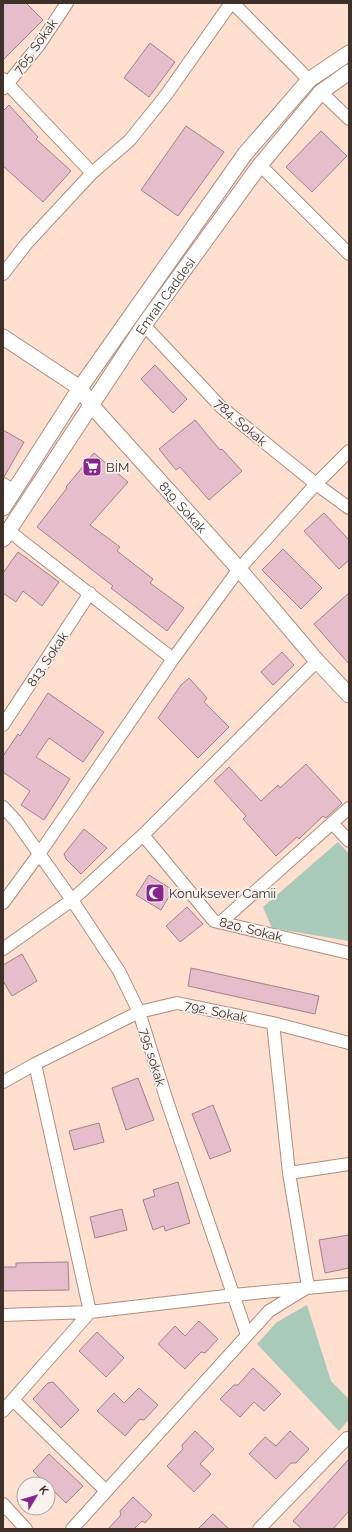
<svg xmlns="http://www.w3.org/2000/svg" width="352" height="1532" font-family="Raleway,sans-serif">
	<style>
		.green { fill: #aacab9 }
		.building { fill: #e6becb; stroke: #a47e8a }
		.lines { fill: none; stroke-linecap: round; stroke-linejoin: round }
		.minor-casing { stroke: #b08d7b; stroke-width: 14 }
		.tertiary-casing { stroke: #b08d7b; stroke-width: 17 }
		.minor { stroke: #fff; stroke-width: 12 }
		.tertiary { stroke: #fff; stroke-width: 15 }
		.labels { text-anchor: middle; stroke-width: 3.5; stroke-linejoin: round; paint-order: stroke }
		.street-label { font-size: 13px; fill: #3f3129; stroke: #faf2ee }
		.poi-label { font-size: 13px; fill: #3f3129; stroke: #faf2ee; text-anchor: start }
	</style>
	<rect width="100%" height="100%" fill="#fedfd0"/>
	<path class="green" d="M 338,842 L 349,854 L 349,941 L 272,928 L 263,907 Z
		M 307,1305 L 331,1381 L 349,1399 L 349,1419 L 339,1431 L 257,1344 L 277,1322 Z"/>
	<path class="building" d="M 3,3 L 26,3 L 43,20 L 3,60 Z
		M 150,43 L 175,62 L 149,97 L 124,78 Z
		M 9,105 L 38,137 L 36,139 L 71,171 L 43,202 L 3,166 L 3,111 Z
		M 186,126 L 224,152 L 178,216 L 141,190 Z
		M 321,131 L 347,156 L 312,192 L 286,167 Z
		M 155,365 L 187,399 L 173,413 L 141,379 Z
		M 195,420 L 220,450 L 222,449 L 242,471 L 209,500 L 180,467 L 176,470 L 159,449 Z
		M 3,430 L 24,442 L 4,477 L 3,477 Z
		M 94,453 L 128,482 L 90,525 L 120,547 L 117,551 L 153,579 L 150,583 L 184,608 L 167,631 L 111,588 L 113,586 L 37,527 L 67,488 L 66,487 Z
		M 324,513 L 349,540 L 349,560 L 339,569 L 304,531 Z
		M 283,549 L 322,588 L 301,609 L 262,570 Z
		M 18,552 L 59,582 L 42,606 L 23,591 L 16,602 L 3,593 L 3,573 Z
		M 349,593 L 349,664 L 314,624 Z
		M 282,652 L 294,665 L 273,685 L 261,672 Z
		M 189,678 L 207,698 L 204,702 L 229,727 L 198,758 L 158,718 L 181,685 Z
		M 48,693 L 104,732 L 83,762 L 49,738 L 36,757 L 70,779 L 44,820 L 21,805 L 30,791 L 3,772 L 3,756 L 18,734 L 20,736 Z
		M 306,764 L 342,803 L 326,818 L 323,816 L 299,839 L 297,837 L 276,856 L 243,819 L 246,816 L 214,781 L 229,767 L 261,801 L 278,785 L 280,788 Z
		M 84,829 L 107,848 L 81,874 L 66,859 L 64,854 Z
		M 149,875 L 173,890 L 161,910 L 136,895 Z
		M 187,907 L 203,924 L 180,942 L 166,926 Z
		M 22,954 L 37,981 L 12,996 L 3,981 L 3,965 Z
		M 191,968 L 319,996 L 315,1014 L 188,986 Z
		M 138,1078 L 154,1120 L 126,1130 L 112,1088 Z
		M 213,1105 L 231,1151 L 210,1159 L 192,1114 Z
		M 99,1123 L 104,1142 L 74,1150 L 69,1131 Z
		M 178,1182 L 190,1223 L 165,1231 L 164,1226 L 153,1230 L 143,1200 L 155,1196 L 153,1190 Z
		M 122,1209 L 127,1230 L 95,1238 L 90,1217 Z
		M 349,1235 L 349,1268 L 325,1273 L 319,1240 Z
		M 68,1262 L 69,1290 L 3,1291 L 3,1267 L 16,1267 L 16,1263 Z
		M 199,1321 L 218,1339 L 205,1353 L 201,1352 L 185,1369 L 158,1344 L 175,1326 L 185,1336 Z
		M 97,1332 L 124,1358 L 106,1377 L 79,1351 Z
		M 253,1368 L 281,1394 L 264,1411 L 254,1402 L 240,1417 L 220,1399 L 234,1385 L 238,1385 Z
		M 53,1382 L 79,1410 L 61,1428 L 33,1399 L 48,1383 Z
		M 139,1388 L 158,1405 L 144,1420 L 140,1419 L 125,1436 L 97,1411 L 114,1393 L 124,1403 Z
		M 195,1431 L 214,1449 L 200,1464 L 211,1474 L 194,1492 L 167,1466 L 183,1449 L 182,1445 Z
		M 290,1431 L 309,1449 L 296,1463 L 291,1463 L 276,1479 L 249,1454 L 265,1437 L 276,1446 Z
		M 49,1454 L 83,1486 L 66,1503 L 33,1471 Z
		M 349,1459 L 349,1511 L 333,1529 L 302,1529 L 293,1521 Z
		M 133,1497 L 152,1515 L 145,1523 L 142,1521 L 134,1529 L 108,1529 L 121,1515 L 120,1511 Z
		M 213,1514 L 229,1529 L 198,1529 Z"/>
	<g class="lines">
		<g class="minor-casing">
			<path id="minor" d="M 233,3 L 309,80
				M 3,79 L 92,173
				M 4,88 L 39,45 L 67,3
				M 321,92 L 349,119
				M 260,165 L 349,254
				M 3,274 L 27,243 L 92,173 L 130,140 L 166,95 L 231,3
				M 144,325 L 221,407 L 316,484 L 349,508
				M 3,484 L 15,491
				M 9,531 L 173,659
				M 3,725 L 90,593
				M 3,807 L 16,821 L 72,900 L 119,971 L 139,1012 L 167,1101 L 247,1335
				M 332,823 L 349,841
				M 143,835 L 214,921 L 349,953
				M 3,903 L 39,854 L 173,659 L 239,569 L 316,484 L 349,451
				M 221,922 L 349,808
				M 3,949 L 72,900 L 143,835 L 317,661
				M 3,1082 L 35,1064 L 139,1012 L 177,1003 L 273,1023 L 349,1043
				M 289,1173 L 349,1164
				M 3,1315 L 90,1312 L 234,1295 L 349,1284
				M 13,1400 L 106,1491
				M 3,1411 L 90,1312 L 35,1064
				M 3,1504 L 26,1529
				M 72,1529 L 269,1311 L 308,1287 L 289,1173 L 273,1023
				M 259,1529 L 347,1438"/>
		</g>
		<g class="tertiary-casing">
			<g id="tertiary">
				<path id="s1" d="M 3,337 L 80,388 L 92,406 L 239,569 L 317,661 L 349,695"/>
				<path d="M 3,508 L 80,388 L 245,154 L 309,80 L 349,53"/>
				<path id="s2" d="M 3,539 L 144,325 L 260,165 L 321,92 L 349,72"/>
			</g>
		</g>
		<use href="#minor" class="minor"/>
		<use href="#tertiary" class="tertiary"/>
	</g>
	<defs>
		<g id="supermarket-square" transform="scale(1)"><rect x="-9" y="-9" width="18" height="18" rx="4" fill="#86258e" stroke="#faf2ee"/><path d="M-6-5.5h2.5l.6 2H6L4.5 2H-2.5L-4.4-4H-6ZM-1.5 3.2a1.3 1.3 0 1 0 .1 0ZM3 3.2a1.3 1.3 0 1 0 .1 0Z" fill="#fff"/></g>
		<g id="mosque-square" transform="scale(1)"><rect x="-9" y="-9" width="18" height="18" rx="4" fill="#86258e" stroke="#faf2ee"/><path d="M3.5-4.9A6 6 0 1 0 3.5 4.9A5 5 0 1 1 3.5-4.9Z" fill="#fff"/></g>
	</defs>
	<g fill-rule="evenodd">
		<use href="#supermarket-square" x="92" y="467"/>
		<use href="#mosque-square" x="155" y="893"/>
	</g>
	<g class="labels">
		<g class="street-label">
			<text transform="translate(35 46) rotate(-54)" y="5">765. Sokak</text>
			<text dy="5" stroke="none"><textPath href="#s2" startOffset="292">Emrah Caddesi</textPath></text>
			<text transform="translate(241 422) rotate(41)" y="5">784. Sokak</text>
			<text dy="5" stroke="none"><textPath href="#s1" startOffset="250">819. Sokak</textPath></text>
			<text transform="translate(47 659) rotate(-56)" y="5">813. Sokak</text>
			<text transform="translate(251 929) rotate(14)" y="5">820. Sokak</text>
			<text transform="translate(216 1011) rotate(12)" y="5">792. Sokak</text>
			<text transform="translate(153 1057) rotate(73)" y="5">795 sokak</text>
		</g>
		<g class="poi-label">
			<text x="106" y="472">BİM</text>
			<text x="169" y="898">Konuksever Camii</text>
		</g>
	</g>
	<rect width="352" height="1532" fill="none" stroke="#3f3129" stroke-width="8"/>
	<g transform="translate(36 1496) rotate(52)"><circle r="19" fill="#faf2ee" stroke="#afa59f"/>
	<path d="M0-3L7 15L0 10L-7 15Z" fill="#86258e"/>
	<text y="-6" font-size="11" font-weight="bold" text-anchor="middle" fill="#3f3129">K</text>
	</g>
</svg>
